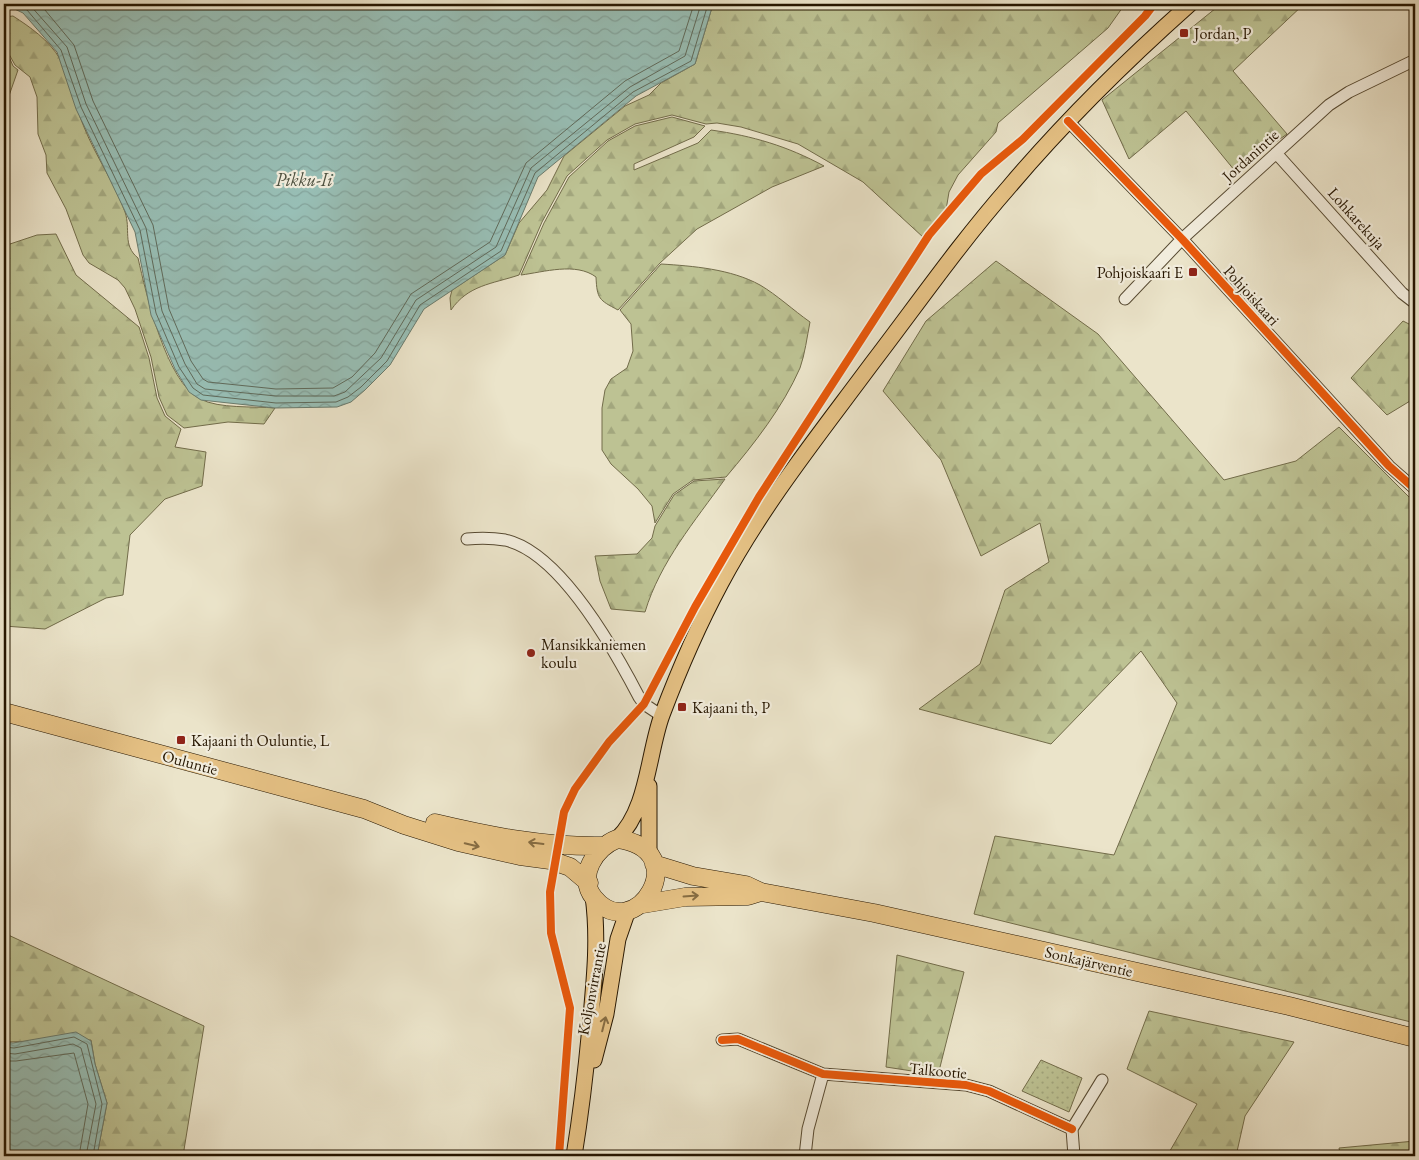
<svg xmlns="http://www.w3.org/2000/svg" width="1419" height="1160" font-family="'EB Garamond',serif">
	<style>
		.forest { fill: url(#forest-firs); stroke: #726c4a }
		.park { fill: url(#park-dots); stroke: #726c4a }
		.water { fill: url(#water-waves); stroke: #6a7b6d }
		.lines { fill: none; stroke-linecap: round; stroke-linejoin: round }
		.shore { stroke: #5f6a5b; stroke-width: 1 }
		.minor-casing { stroke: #574a32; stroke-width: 13 }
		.major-casing { stroke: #261600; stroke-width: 17 }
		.highway-casing { stroke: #261600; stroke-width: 19 }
		.minor { stroke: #f2eddd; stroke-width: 11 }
		.major { stroke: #e6c285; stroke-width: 15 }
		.highway { stroke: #e6c285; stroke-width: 18 }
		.cycleway-casing { stroke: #f2eddd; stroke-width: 11 }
		.cycleway { stroke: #e8590c; stroke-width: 8 }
		.oneway { stroke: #866c42 }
		.poi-dot { fill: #8f2418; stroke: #f2eddd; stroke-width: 2 }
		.labels { text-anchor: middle; stroke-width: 4.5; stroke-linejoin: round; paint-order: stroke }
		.poi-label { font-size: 16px; fill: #261600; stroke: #f2eddd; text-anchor: start }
		.street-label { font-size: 16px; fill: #261600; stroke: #f2eddd }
		.water-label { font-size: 18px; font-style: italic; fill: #4e5140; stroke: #f2eddd }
	</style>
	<defs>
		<pattern id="forest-firs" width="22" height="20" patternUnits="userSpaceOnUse" patternTransform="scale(1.25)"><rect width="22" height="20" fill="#bdc293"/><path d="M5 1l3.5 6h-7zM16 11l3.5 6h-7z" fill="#a2a67d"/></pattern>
		<pattern id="park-dots" width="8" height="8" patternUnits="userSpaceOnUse" patternTransform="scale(1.25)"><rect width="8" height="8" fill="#bdc293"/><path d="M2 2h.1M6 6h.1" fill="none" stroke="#a2a67d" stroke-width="1.8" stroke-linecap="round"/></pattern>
		<pattern id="water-waves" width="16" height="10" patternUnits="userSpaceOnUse" patternTransform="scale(1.25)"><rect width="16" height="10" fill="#98bfb6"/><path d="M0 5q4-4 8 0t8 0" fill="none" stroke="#83a39b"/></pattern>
	</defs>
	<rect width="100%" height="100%" fill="#ebe4ca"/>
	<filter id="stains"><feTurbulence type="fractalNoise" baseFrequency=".004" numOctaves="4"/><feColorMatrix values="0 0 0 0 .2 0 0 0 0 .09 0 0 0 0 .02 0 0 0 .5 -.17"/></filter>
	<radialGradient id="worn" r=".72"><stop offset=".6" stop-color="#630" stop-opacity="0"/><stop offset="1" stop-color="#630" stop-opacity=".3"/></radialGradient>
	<path class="forest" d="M 713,4 L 1125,4 L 1108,28 L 998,123 L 996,132 L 958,175 L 949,192 L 946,210 L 924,238 L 863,182 L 798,144 L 741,127 L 717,123 L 706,124 L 672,115 L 635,124 L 607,140 L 567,176 L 542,222 L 519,275 C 492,284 468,285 451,310 L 450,298 L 452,290 L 505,255 L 519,223 L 547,190 L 564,156 L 625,106 L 649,95 L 661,83 L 695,64 Z
		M 1221,4 L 1304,4 L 1233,71 L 1287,134 L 1235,171 L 1186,111 L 1129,159 L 1102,100 Z
		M 13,16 C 30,27 49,40 60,59 C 69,76 75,107 84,127 C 96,157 114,182 125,212 C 131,229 122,245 138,258 C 146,293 166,382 200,399 C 220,409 253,406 275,408 L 264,424 L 228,422 L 184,428 L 167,415 L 159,397 L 151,357 L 135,309 L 125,288 L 118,280 L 89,263 L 83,255 L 66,209 L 47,173 L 46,155 L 38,134 L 37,97 L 30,77 L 15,65 L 5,47 L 13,66 L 18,70 L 4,110 L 4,17 Z
		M 672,117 L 705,126 L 694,137 L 634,164 L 634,170 L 698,143 L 711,130 C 753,136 787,146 824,166 L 772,187 L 697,229 L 660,263 L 618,310 C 599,300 597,299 596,277 C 576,262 544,272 521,275 L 544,223 L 569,177 L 608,141 L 635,126 Z
		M 56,234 L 76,275 L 139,327 L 149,358 L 157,398 L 165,416 L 181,429 L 175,447 L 206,452 L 202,486 L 165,499 L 130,535 L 123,595 L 106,598 L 45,629 L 4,626 L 4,246 L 37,235 Z
		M 996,261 L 1098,334 L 1224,480 L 1296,461 L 1339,427 L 1415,503 L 1415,1023 L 974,914 L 995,836 L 1114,855 L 1177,703 L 1141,651 L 1051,744 L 919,709 L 980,664 L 1005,590 L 1049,562 L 1040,523 L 981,556 L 941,460 L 883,391 L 926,321 Z
		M 661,264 C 693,266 731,269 760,285 C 777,295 793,310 810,322 C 807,337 805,354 800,368 C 783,407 754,444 726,477 L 693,480 L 673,494 L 655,523 L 652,506 L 638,489 L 611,464 L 602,450 L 602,408 L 605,390 L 611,379 L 627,368 L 633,351 L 631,324 L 620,310 Z
		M 1403,321 L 1415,327 L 1415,398 L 1387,415 L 1351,378 Z
		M 725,479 C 695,521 660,562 645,612 L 611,609 L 600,581 L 595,556 L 637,554 L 652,538 L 655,526 L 674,495 L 694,481 Z
		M 4,933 L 204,1026 L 183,1156 L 97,1156 L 107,1103 L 95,1064 L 91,1040 L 4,1042 Z
		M 897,955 L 964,972 L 938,1075 L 886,1067 Z
		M 1149,1011 L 1294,1042 L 1245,1116 L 1236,1156 L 1167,1156 L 1197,1104 L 1127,1069 Z
		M 1415,1141 L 1415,1156 L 1338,1156 L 1340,1153 L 1339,1148 Z"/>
	<path class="park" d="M 1041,1060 L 1082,1078 L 1069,1112 L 1022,1091 Z"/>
	<path class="water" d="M 4,4 L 713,4 L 695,64 L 636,96 L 538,177 L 505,255 L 424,309 L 390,365 L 365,390 L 351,402 L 337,407 L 275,408 L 201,400 L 189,392 L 175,369 L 151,315 L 135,232 L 76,109 L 57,52 L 23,13 Z
		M 76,1032 L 91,1041 L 95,1064 L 107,1103 L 97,1156 L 4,1156 L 4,1042 L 13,1043 Z"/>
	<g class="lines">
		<path class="shore" d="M 16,4 L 27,10 L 61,50 L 81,107 L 140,230 L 156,313 L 179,367 L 193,388 L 203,395 L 276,403 L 336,402 L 348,397 L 361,387 L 387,361 L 420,305 L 501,251 L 535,173 L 633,92 L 691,61 L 708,4
			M 29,4 L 67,47 L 86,104 L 146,228 L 162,311 L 185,364 L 197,384 L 205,389 L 276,396 L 334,396 L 345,392 L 381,358 L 416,300 L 496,247 L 531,168 L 630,87 L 685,56 L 701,4
			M 40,4 L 74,45 L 93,101 L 153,225 L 169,309 L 191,361 L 203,379 L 208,382 L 276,389 L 333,388 L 352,377 L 375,353 L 411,294 L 490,242 L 526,163 L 625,81 L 679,51 L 694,4
			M 4,1047 L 14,1048 L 74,1037 L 87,1044 L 102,1104 L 93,1156
			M 4,1053 L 15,1054 L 73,1044 L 81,1048 L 96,1104 L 86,1156
			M 4,1061 L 16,1061 L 74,1053 L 88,1104 L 79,1156"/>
		<g class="minor-casing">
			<path id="minor" d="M 1068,121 L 1182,239 L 1389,466 L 1415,489
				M 1276,153 L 1402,293 L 1415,303
				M 1125,299 L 1182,239 L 1329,105 L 1349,92 L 1415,60
				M 467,539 C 479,538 493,538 505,540 C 560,552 615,651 639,697 L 644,704 L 662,716
				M 722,1040 L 738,1039 L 823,1074 L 966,1085 L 989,1091 L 1072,1129
				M 805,1156 L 808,1129 L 823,1074
				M 1074,1156 L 1072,1129 L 1102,1080"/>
		</g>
		<g class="major-casing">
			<path id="major" d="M 649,786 L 649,852
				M 617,839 C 648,810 648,753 662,715 C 679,670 699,624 721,583 C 762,506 818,436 870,366 C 916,306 959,244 1009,187 C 1065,121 1126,61 1190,4
				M 594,1060 L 606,1014 L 618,939 L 628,910
				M 574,1156 C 581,1113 586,1070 590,1027 C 594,983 599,940 593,896"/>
		</g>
		<g class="highway-casing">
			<path id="highway" d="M 4,712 L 364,809 L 404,825 L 458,842 L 520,856 L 550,860 L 570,867 L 589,883
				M 435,823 C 490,836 545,847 602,846
				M 617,839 C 697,849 635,948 594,898 C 576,876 596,847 617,839 Z
				M 654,864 L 693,876 L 746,885 L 761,892 L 874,913 L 1289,1006 L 1415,1038
				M 643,904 L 685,897 L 748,896 L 761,892"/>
		</g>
		<use href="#minor" class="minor"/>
		<use href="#major" class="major"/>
		<use href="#highway" class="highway"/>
		<g class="cycleway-casing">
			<path id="cycleway" d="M 1068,121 L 1182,239 L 1389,466 L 1415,489
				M 722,1040 L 738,1039 L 823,1074 L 966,1085 L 989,1091 L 1072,1129
				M 559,1156 L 570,1008 L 551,933 L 550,892 L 564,812 L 575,789 L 609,742 L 644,704 L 695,607 L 759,497 L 929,235 L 981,174 L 1023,139 L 1145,16 L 1154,4"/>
		</g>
		<use href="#cycleway" class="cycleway"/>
	</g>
	<defs><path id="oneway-shaft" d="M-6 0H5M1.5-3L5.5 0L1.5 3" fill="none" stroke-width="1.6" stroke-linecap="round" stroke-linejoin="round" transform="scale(1.25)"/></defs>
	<g class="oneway">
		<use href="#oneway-shaft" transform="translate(536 843) rotate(-173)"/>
		<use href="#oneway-shaft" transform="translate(472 845) rotate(14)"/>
		<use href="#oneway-shaft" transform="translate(691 896) rotate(-4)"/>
		<use href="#oneway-shaft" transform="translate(604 1024) rotate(-76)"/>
	</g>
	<g class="poi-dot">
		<rect x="1179" y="28" width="10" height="10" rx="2.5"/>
		<rect x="1188" y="267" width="10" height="10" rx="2.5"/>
		<circle cx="531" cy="653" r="5"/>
		<rect x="677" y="702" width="10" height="10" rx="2.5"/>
		<rect x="176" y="735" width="10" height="10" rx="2.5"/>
	</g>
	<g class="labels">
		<g class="poi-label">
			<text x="1194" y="39">Jordan, P</text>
			<text x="1183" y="278" text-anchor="end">Pohjoiskaari E</text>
			<text x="541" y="650">Mansikkaniemen<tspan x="541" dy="18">koulu</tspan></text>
			<text x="692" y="713">Kajaani th, P</text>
			<text x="191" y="746">Kajaani th Ouluntie, L</text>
		</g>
		<g class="street-label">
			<text transform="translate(1250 155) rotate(-42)" y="6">Jordanintie</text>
			<text transform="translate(1357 218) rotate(48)" y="6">Lohkarekuja</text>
			<text transform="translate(1252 295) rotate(48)" y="6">Pohjoiskaari</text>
			<text transform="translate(190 762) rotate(15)" y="6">Ouluntie</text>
			<text transform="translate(1089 961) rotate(13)" y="6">Sonkajärventie</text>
			<text transform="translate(591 989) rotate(-79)" y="6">Koljonvirrantie</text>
			<text transform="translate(938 1070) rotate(5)" y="6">Talkootie</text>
		</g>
		<g class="water-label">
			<text x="304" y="186">Pikku-Ii</text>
		</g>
	</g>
	<rect width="1419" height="1160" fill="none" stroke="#ebe4ca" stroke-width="20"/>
	<rect x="5" y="5" width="1409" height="1150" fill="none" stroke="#261600" stroke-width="2.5"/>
	<rect x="10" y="10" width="1399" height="1140" fill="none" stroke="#261600"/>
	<rect width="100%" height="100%" filter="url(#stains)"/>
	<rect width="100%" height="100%" fill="url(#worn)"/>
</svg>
